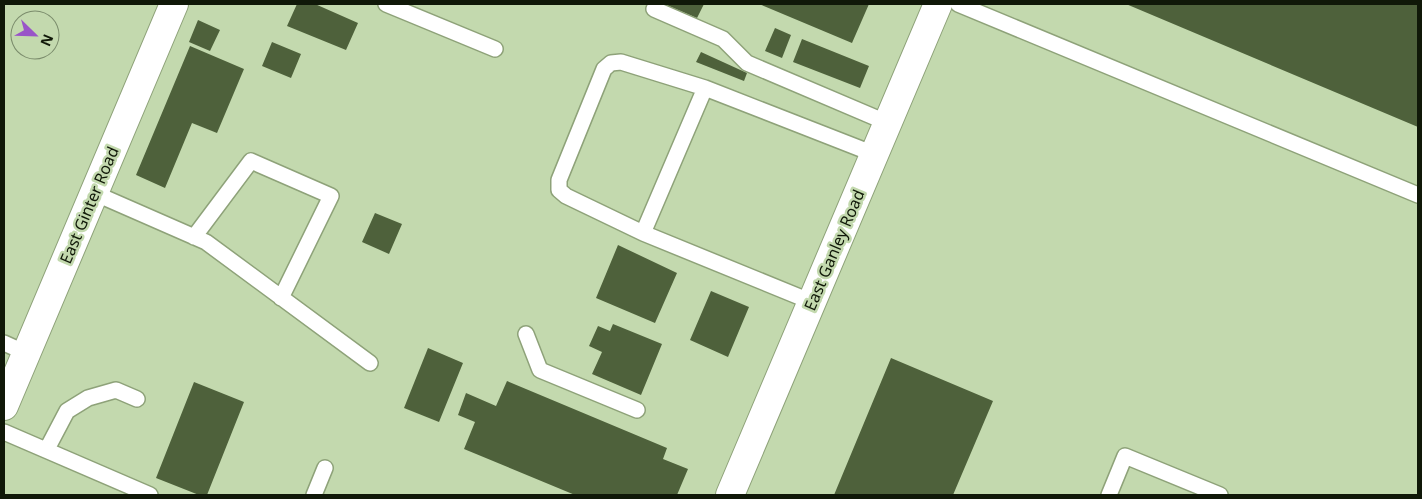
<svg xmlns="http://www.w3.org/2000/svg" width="1422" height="499" font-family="'Noto Sans',sans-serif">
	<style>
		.building { fill: #4e613b }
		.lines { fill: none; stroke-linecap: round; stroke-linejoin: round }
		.service-casing { stroke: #8ea279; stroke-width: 18 }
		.minor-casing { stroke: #8ea279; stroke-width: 30 }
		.service { stroke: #fff; stroke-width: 15 }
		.minor { stroke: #fff; stroke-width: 28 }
		.labels { text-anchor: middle; stroke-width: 5; stroke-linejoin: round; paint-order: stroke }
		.street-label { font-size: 16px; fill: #101808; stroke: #c3d9ae }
	</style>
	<rect width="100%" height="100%" fill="#c3d9ae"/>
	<path class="building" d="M 297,4 L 315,4 L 358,23 L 346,50 L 287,26 Z
		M 664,4 L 704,4 L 697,18 Z
		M 759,4 L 869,4 L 852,43 Z
		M 1126,4 L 1418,4 L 1418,127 Z
		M 198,20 L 220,30 L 210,51 L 189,42 Z
		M 775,28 L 791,35 L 782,58 L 765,51 Z
		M 802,39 L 869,66 L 860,88 L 793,62 Z
		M 272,42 L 301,54 L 291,78 L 262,66 Z
		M 190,46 L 244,69 L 217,133 L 192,123 L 165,188 L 136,175 Z
		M 701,52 L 747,73 L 744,81 L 696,62 Z
		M 375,213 L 402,224 L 389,254 L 362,242 Z
		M 618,245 L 677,273 L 655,323 L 596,298 Z
		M 711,291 L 749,307 L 728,357 L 690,340 Z
		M 613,324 L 662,344 L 641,395 L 592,374 L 602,352 L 589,346 L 598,326 L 610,331 Z
		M 428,348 L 463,363 L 439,422 L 404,408 Z
		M 891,358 L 993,401 L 953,495 L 834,495 Z
		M 507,381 L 667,448 L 663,459 L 688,469 L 677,495 L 575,495 L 464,449 L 475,422 L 458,415 L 466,393 L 496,406 Z
		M 194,382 L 244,402 L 207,495 L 199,495 L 156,478 Z"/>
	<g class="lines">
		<g class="service-casing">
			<path id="service" d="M 386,4 L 495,49
				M 958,4 L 1418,195
				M 654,9 L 723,39 L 747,63 L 888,123
				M 94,193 L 206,242 L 370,363
				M 643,233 L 566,196 L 559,190 L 559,180 L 604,69 L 611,63 L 621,62 L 705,88
				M 194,237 L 251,161 L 331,196 L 281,298
				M 812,302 L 643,233 L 705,88 L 874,154
				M 526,334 L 540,370 L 637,410
				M 4,343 L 26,353
				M 4,432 L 150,495
				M 47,449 L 67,411 L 88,398 L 116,390 L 137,399
				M 314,495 L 325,468
				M 1109,495 L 1125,456 L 1220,495"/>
		</g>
		<g class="minor-casing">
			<path id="minor" d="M 4,406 L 174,4
				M 730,495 L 938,4"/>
		</g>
		<use href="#service" class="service"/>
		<use href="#minor" class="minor"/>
	</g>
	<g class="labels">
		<g class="street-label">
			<text transform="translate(89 205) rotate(-67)" y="6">East Ginter Road</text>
			<text transform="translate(834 250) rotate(-67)" y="6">East Ganley Road</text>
		</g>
	</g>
	<rect width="1422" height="499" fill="none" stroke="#101808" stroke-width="10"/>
	<g transform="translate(35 35) rotate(113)"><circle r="24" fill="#c3d9ae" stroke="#7b8c6c"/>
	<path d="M0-4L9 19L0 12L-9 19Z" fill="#9954c8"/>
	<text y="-8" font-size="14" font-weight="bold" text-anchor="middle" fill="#101808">N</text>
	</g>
</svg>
